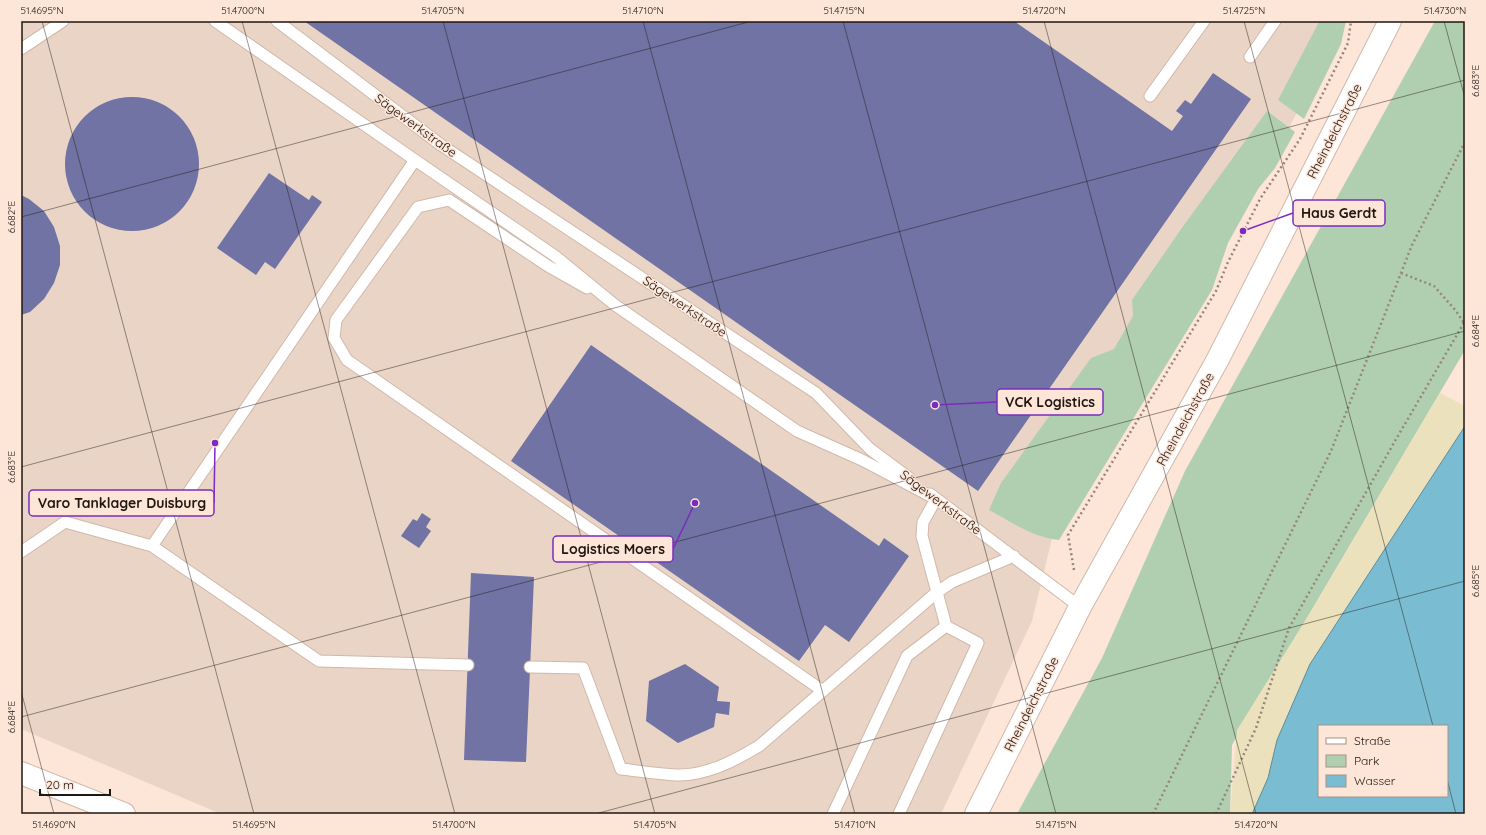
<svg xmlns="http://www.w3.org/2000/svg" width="1486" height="835" font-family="Quicksand,sans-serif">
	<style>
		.industrial { fill: #e9d4c6 }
		.green { fill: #b0cfb0 }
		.sand { fill: #ebe1bc }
		.water { fill: #7abdd2; stroke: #5f8b98; fill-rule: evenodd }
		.building { fill: #7073a3 }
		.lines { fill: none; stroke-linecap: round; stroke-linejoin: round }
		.service-casing { stroke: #d0b9ab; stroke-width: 13 }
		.minor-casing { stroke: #d0b9ab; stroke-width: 24 }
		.secondary-casing { stroke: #d0b9ab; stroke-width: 24 }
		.path { stroke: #97867c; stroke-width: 2.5; stroke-dasharray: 2 3; stroke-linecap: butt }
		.service { stroke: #fff; stroke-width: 11 }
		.minor { stroke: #fff; stroke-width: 22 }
		.secondary { stroke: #fff; stroke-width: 22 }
		.ticks { fill: none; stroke: #1f1712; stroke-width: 1; stroke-opacity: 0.45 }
		.labels { text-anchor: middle; stroke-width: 3; stroke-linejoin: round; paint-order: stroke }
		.street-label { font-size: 13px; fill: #1f1712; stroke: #fde5d7 }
		.leader { fill: none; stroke: #7b2cbf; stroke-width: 1.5 }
		.callout-dot { fill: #7b2cbf; stroke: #fde5d7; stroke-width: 1.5 }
		.callout { fill: #fde5d7; stroke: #7b2cbf; stroke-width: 1.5 }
		.callout-label { font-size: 14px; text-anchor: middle; font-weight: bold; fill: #1f1712 }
		.neatline { fill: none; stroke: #1f1712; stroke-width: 1.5 }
		.ticks-label { font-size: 10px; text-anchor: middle; fill: #1f1712 }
	</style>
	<rect width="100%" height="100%" fill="#fde5d7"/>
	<path class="industrial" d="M 21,21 L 1341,21 L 1333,47 L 1239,219 L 1055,526 L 1032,621 L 941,814 L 221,814 L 21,729 Z"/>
	<path class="green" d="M 1318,21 L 1346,21 L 1341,44 L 1304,119 L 1278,100 L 1319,22 Z
		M 1435,21 L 1465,21 L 1465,350 L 1232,745 L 1230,814 L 1017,814 L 1102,658 L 1185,471 Z
		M 1267,111 L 1295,132 L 1275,168 L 1258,189 L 1228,243 L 1212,290 L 1059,540 C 1033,538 1012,522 989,510 L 1001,483 L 1091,358 L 1114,349 L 1133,316 L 1132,300 L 1184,225 Z"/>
	<path class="sand" d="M 1440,393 L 1465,406 L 1465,426 L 1310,664 L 1277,740 L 1268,778 L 1252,814 L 1230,814 L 1237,730 L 1318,600 Z"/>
	<path class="water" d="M 1465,426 L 1465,814 L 1252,814 L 1268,778 L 1277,740 L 1310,664 ZM 1319,726 L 1447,726 L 1447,796 L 1319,796 Z"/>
	<path class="building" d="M 304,21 L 1014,21 L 1172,131 L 1183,116 L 1176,111 L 1185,100 L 1191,104 L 1213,73 L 1251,99 L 978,491 Z
		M65 164a67 67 0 1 1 134 0a67 67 0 1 1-134 0Z
		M 269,173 L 309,200 L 312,195 L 322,202 L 275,269 L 265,262 L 256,275 L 217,248 Z
		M 21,195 L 29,199 L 44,211 L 54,227 L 60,246 L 60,265 L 54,283 L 44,299 L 30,312 L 21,315 Z
		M 591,345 L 879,546 L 884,538 L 909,556 L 849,642 L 825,625 L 799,661 L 511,461 Z
		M 422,513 L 431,519 L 426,527 L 431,531 L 419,548 L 401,536 L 413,519 L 417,521 Z
		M 471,573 L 534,577 L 526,762 L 464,760 Z
		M 685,664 L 719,687 L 717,701 L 730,702 L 729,715 L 716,713 L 714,727 L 678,743 L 646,721 L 649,681 Z"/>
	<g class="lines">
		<g class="service-casing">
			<path id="service" d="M 215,21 L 415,160
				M 277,21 L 441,145 L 816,393 L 870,449 L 909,478
				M 21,49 L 63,21
				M 1250,57 L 1275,21
				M 1150,96 L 1204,21
				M 587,288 L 548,266 L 449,200 L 418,207 L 336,320 L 334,338 L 347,360 L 823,691
				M 930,494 L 1080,607
				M 152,546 L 415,160 L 555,256 L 615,305 L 797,431 L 862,460 L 936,499 L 923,522 L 922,536 L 946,626 L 907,656 L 833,814
				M 21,552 L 65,522 L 152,546 L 319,661 L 468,665
				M 530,667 L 583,668 L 621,769 C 639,771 658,774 676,775 C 706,776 734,761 759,746 L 936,593 L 952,582 L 1014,556
				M 899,814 L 978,643 L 946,626"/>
		</g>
		<g class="minor-casing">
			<path id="minor" d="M 21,773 L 124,814"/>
		</g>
		<g class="secondary-casing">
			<path id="secondary" d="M 976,814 L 1080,607 L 1218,359 L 1390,21"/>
		</g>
		<path class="path" d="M 1401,273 L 1434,286 L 1456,311 L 1464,323
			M 1074,570 L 1068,535 L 1216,291 L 1228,262 L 1260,199 L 1300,139 L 1348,43 L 1351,21
			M 1153,814 L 1331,451 L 1412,245 L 1465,142
			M 1216,814 L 1256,728 L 1289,628 L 1395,441 L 1465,321"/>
		<use href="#service" class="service"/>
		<use href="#minor" class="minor"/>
		<use href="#secondary" class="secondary"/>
	</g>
	<path class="ticks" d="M 42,21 L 254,814M 242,21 L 455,814M 443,21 L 655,814M 643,21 L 855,814M 843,21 L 1056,814M 1044,21 L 1256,814M 1244,21 L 1433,726M 1444,21 L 1465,98M 21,217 L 752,21M 21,467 L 1465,80M 21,691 L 54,814M 21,717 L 1465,331M 1447,779 L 1456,814M 595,814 L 1465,581"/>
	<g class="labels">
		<g class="street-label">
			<text transform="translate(416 125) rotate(36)" y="5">Sägewerkstraße</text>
			<text transform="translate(1334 131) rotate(-63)" y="5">Rheindeichstraße</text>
			<text transform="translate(685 306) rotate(34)" y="5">Sägewerkstraße</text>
			<text transform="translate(1185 419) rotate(-61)" y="5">Rheindeichstraße</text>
			<text transform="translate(941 502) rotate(37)" y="5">Sägewerkstraße</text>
			<text transform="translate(1031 704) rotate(-63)" y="5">Rheindeichstraße</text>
		</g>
	</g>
	<path class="leader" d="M1243 231L1293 213M935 405L997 402M215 443L214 503M695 503L673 549"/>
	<g class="callout-dot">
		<circle cx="1243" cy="231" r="4"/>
		<circle cx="935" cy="405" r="4"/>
		<circle cx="215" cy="443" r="4"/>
		<circle cx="695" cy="503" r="4"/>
	</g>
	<g class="callout">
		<rect x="1293" y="200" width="92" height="26" rx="4"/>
		<rect x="997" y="389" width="106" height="26" rx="4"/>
		<rect x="29" y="490" width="185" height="26" rx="4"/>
		<rect x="553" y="536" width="120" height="26" rx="4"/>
	</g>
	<g class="callout-label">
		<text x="1339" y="218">Haus Gerdt</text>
		<text x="1050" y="407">VCK Logistics</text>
		<text x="122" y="508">Varo Tanklager Duisburg</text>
		<text x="613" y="554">Logistics Moers</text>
	</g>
	<rect width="1486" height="835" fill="none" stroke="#fde5d7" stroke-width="44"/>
	<rect x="1318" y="725" width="130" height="72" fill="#fde5d7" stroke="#a49388"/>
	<rect x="1326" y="738" width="20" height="6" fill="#ffffff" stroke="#a49388"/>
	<text x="1354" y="745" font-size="12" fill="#1f1712">Straße</text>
	<rect x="1326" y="755" width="20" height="12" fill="#b0cfb0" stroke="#a49388"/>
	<text x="1354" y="765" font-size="12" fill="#1f1712">Park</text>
	<rect x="1326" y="775" width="20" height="12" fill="#7abdd2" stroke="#a49388"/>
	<text x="1354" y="785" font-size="12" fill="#1f1712">Wasser</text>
	<path d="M40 789v6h70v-6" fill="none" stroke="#1f1712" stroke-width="2"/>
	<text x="46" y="789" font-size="12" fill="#1f1712" stroke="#fde5d7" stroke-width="3" paint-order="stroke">20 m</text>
	<rect x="22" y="22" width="1442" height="791" class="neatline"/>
	<g class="ticks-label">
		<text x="42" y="14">51.4695°N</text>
		<text x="243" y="14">51.4700°N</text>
		<text x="443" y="14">51.4705°N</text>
		<text x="643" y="14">51.4710°N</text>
		<text x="844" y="14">51.4715°N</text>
		<text x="1044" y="14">51.4720°N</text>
		<text x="1244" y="14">51.4725°N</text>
		<text x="1445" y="14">51.4730°N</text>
		<text transform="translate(1475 81) rotate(-90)" y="4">6.683°E</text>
		<text transform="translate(11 217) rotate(-90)" y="4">6.682°E</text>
		<text transform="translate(1475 331) rotate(-90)" y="4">6.684°E</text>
		<text transform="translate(11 467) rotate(-90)" y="4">6.683°E</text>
		<text transform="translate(1475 581) rotate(-90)" y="4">6.685°E</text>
		<text transform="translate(11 717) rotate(-90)" y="4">6.684°E</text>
		<text x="54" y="828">51.4690°N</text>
		<text x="254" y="828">51.4695°N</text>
		<text x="454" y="828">51.4700°N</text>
		<text x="655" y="828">51.4705°N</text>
		<text x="855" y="828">51.4710°N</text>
		<text x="1056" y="828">51.4715°N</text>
		<text x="1256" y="828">51.4720°N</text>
	</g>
</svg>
